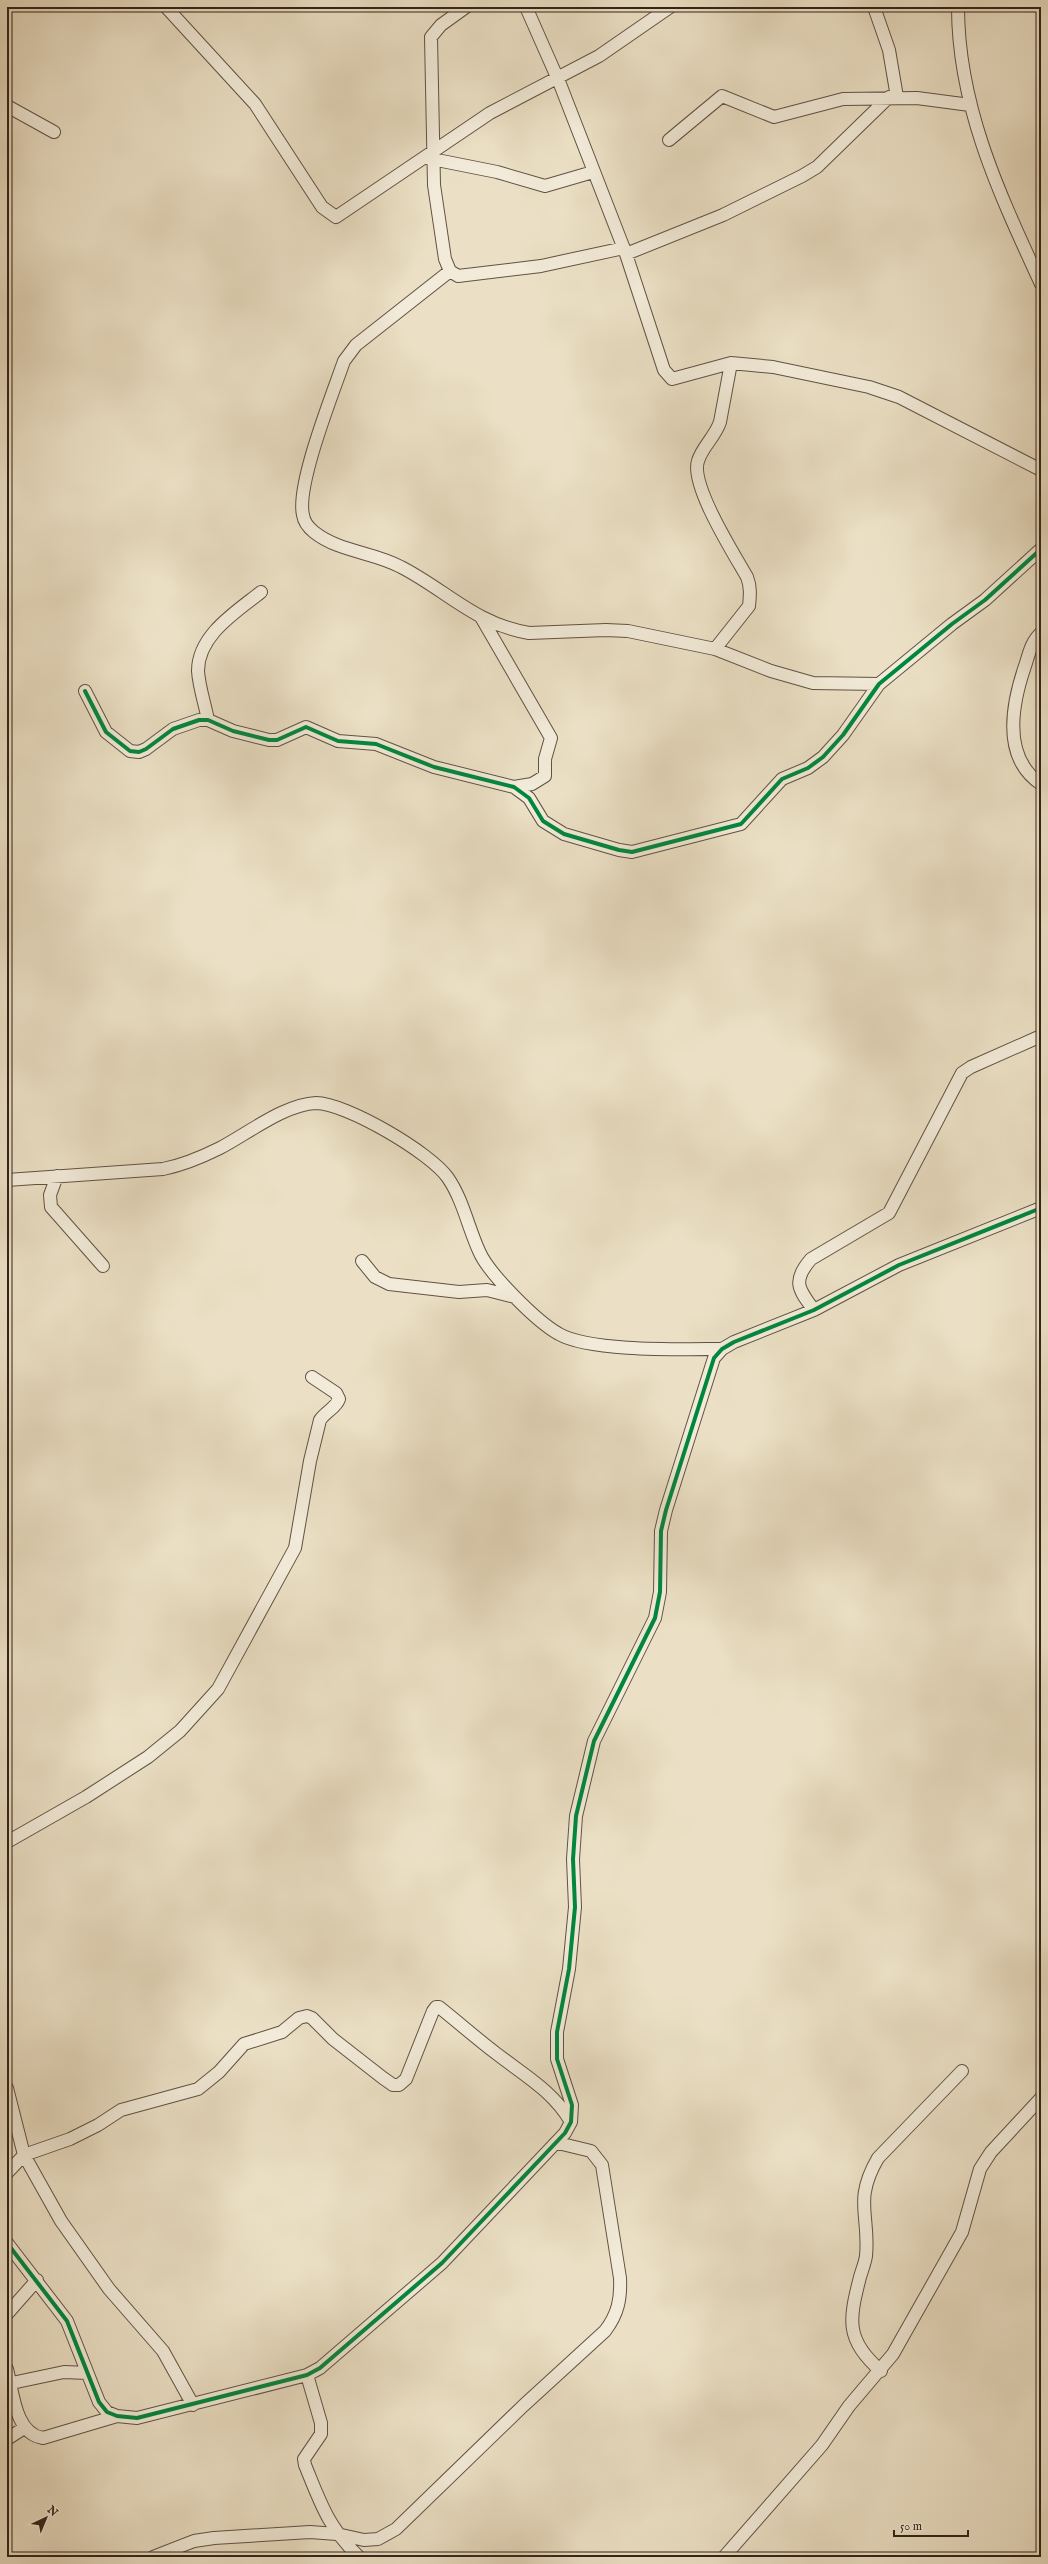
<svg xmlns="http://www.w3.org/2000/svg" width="1048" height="2564" font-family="'IM FELL English',serif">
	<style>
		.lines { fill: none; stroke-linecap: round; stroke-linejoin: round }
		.street-casing { stroke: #615244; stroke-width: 14 }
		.street { stroke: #f2ebd9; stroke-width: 12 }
		.cycleway-casing { stroke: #f2ebd9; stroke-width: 6 }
		.cycleway { stroke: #00873e; stroke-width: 4 }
	</style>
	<rect width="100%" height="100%" fill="#ebe0c5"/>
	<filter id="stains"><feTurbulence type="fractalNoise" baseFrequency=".005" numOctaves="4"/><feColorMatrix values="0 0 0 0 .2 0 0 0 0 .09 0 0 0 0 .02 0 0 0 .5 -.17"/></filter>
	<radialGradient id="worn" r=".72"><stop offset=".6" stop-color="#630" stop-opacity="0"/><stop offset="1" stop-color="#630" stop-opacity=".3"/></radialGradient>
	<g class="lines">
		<g class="street-casing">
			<path id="street" d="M 166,7 L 255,104 L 322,207 L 336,217 L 490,113 L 599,56 L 670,7
				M 466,7 L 441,25 L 431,37 L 434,185 L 445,259 L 450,271 L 458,276 L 541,266 L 624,248
				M 526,7 L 560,84 L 626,254 L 664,370 L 672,379 L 731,363 L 773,367 L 869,387 L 899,397 L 1041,470
				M 874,7 L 889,50 L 897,97
				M 958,7 C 958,107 1000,195 1041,284
				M 7,106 L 54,132
				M 669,140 L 722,96 L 774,117 L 843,99 L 917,98 L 970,105
				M 427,158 L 497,172 L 545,186 L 593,172
				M 626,254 L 723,215 L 802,176 L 817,167 L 889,97
				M 450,271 L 356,345 L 344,361 C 333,393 296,485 303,515 C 304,522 309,528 314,532 C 339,552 374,552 401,567 C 446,590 475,624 529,633 L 606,630 L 628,631 L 715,649 L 771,671 L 813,683 L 879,684
				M 481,617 L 551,738 L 545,759 L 545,776 L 532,784 L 514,787
				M 1041,633 C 1031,642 1029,654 1025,666 C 1012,704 1001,757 1041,784
				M 715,649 L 749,606 C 750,596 751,587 747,577 C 734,554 690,485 698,461 C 702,447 715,437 720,422 L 731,363
				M 85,691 L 106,732 L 130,751 L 139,752 L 146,749 L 173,729 L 199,720 L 208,720 L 233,731 L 269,740 L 277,740 L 306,727 L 338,741 L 376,744 L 434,767 L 514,787 L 529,798 L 543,821 L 564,834 L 619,850 L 632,852 L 741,824 L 782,779 L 808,768 L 823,757 L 843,735 L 879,684 L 952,624 L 985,600 L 1041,549
				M 208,720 C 205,704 199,687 198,671 C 198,635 236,612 261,592
				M 57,1176 L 50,1195 L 51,1207 L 103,1266
				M 7,1180 L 163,1169 C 183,1165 202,1157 220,1148 C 247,1134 285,1104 316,1103 C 346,1103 431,1153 448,1178 C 463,1200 468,1227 479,1251 C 488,1273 537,1322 559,1334 C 590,1352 684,1349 722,1349
				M 362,1261 L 375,1277 L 389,1284 L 459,1292 L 487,1290 L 515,1297
				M 814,1310 C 798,1289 792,1281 811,1259 L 889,1213 L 962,1073 L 971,1067 L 1041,1036
				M 7,1842 L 86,1797 L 148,1757 L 180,1731 L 218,1689 L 295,1548 L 310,1461 L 320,1420 C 326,1411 336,1408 339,1399 L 336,1393 L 312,1377
				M 7,2088 L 24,2155 L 61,2221 L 109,2289 L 163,2351 L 193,2405
				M 7,2173 L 24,2155 L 70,2139 L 98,2125 L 121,2110 L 198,2089 L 219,2072 L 244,2044 L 282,2032 L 299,2018 L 307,2016 L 312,2018 L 333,2039 L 383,2078 L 393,2085 L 399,2085 L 406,2079 L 433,2011 L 436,2007 L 439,2007 C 458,2022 477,2039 497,2054 C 524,2075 553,2091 571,2122
				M 7,2243 L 67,2321 L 99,2402 L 107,2412 L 117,2416 L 137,2418 L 307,2375 L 320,2368 L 442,2263 L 565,2133 L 571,2122 L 572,2105 L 557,2059 L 557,2032 L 569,1969 L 575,1907 L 573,1859 L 576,1816 L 594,1741 L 655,1618 L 660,1592 L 661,1531 L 666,1510 L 714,1358 L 722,1349 L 734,1342 L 814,1310 L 899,1265 L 1041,1208
				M 7,2314 L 37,2280
				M 7,2369 C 13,2392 15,2434 43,2438 L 117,2416
				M 881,2371 C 845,2340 849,2320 860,2277 C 862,2270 865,2263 866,2256 C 870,2215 853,2201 878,2158 L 962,2071
				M 307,2375 L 321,2423 L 321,2434 L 304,2459 L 305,2465 C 321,2504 328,2527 359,2557
				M 7,2384 L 64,2372 L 87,2373
				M 7,2439 L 24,2428
				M 153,2557 L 194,2541 L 214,2538 L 310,2532 L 337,2534 L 364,2540 L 378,2539 L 396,2529 L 523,2406 L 605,2331 C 618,2314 621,2299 620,2278 L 602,2165 L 591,2151 L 558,2143
				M 724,2557 L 822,2445 L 849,2406 L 893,2354 L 962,2232 L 980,2169 L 991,2152 L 1041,2098"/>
		</g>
		<use href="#street" class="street"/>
		<g class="cycleway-casing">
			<path id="cycleway" d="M 85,691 L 106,732 L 130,751 L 139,752 L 146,749 L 173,729 L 199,720 L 208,720 L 233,731 L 269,740 L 277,740 L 306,727 L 338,741 L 376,744 L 434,767 L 514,787 L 529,798 L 543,821 L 564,834 L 619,850 L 632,852 L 741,824 L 782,779 L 808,768 L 823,757 L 843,735 L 879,684 L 952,624 L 985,600 L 1041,549
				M 7,2243 L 67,2321 L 99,2402 L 107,2412 L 117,2416 L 137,2418 L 307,2375 L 320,2368 L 442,2263 L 565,2133 L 571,2122 L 572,2105 L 557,2059 L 557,2032 L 569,1969 L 575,1907 L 573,1859 L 576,1816 L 594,1741 L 655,1618 L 660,1592 L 661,1531 L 666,1510 L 714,1358 L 722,1349 L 734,1342 L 814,1310 L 899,1265 L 1041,1208"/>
		</g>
		<use href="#cycleway" class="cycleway"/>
	</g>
	<rect width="1048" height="2564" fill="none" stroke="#ebe0c5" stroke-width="24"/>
	<rect x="8" y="8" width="1032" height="2548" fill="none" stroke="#332219" stroke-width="2"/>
	<rect x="12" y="12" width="1024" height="2540" fill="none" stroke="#332219"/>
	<g transform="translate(46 2518) rotate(44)" stroke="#f2ebd9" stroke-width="3" paint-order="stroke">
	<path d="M0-3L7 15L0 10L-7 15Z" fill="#332219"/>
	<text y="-6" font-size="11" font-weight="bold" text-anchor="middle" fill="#332219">N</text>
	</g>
	<path d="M894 2530v6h74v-6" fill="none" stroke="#332219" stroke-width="2"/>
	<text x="900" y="2530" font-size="12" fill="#332219" stroke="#f2ebd9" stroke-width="3" paint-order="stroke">50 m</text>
	<rect width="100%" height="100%" filter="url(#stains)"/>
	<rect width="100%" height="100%" fill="url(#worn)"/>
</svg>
